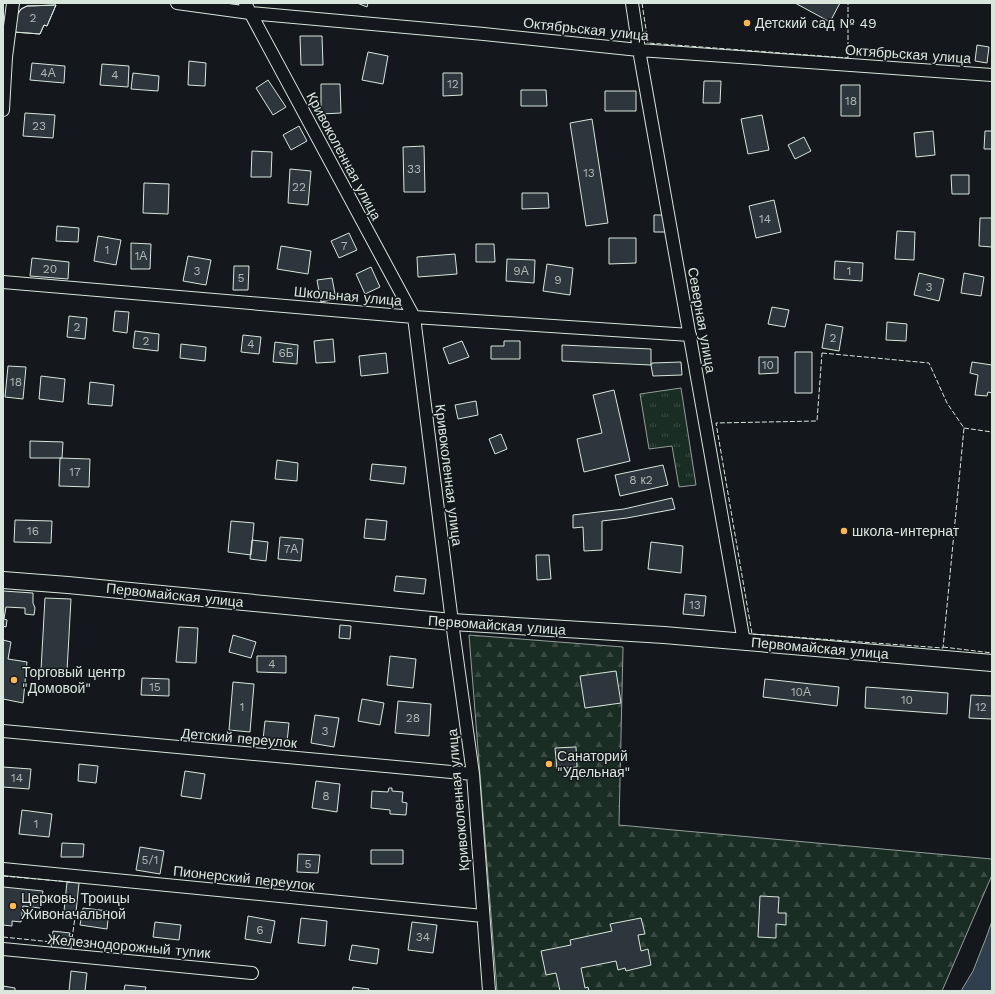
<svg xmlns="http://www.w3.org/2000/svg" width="995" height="994" font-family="'Work Sans',sans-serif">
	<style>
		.forest { fill: url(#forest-firs); stroke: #939e99 }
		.park { fill: url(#park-tufts); stroke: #939e99 }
		.water { fill: #2f3f4d; stroke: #939e99 }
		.building { fill: #2c363c; stroke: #d8e6dc }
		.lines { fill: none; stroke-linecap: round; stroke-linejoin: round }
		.minor-casing { stroke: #d8e6dc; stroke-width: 14 }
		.major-casing { stroke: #d8e6dc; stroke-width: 18 }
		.minor { stroke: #14181c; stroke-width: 12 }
		.major { stroke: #14181c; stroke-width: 16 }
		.fence { stroke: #d8e6dc; stroke-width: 1; stroke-dasharray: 5 2; stroke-linecap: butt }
		.poi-dot { fill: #ffb74d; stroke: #14181c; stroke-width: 1.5 }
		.labels { text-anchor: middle; stroke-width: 3; stroke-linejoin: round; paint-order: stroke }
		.number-label { font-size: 12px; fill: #adbab4 }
		.poi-label { font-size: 14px; fill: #d8e6dc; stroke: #14181c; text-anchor: start }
		.street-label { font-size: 14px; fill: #d8e6dc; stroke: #14181c }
	</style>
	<defs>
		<pattern id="forest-firs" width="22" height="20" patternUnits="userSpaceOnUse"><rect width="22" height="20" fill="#1a2d24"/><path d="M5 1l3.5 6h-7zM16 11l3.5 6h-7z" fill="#3b4b43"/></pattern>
		<pattern id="park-tufts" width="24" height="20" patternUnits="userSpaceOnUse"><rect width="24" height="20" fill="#1a2d24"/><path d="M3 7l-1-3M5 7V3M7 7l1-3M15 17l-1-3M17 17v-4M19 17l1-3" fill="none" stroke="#3b4b43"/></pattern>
	</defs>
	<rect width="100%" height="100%" fill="#14181c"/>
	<path class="forest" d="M 469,635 L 623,647 L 619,825 L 992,859 L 992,875 L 942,991 L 497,991 Z"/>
	<path class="park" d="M 681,388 L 696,485 L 679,487 L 672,446 L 649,449 L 640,394 Z"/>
	<path class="water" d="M 992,921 L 992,991 L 961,991 L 973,971 L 986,938 Z"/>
	<path class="building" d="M 357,3 L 368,3 L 367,7 Z
		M 795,3 L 840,3 L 830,22 Z
		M 56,5 L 47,26 L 44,25 L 40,34 L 14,32 L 16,17 L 21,9 L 27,6 Z
		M 56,5 L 47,26 L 44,25 L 40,34 L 14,32 L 16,17 L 21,9 L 27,6 Z
		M 300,36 L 322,36 L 323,65 L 301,65 Z
		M 977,45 L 989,47 L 987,63 L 975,61 Z
		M 368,52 L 388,56 L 383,84 L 362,80 Z
		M 189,61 L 206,63 L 205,86 L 188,85 Z
		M 32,63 L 65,66 L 64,83 L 30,80 Z
		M 102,64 L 129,66 L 128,87 L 100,85 Z
		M 133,73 L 159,76 L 158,91 L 131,89 Z
		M 443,73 L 462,73 L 462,95 L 443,96 Z
		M 268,80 L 286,107 L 273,115 L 256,88 Z
		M 704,81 L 721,81 L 720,103 L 703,103 Z
		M 321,84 L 340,84 L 341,113 L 321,114 Z
		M 841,85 L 860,85 L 860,116 L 841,116 Z
		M 521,90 L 546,90 L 547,106 L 521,106 Z
		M 605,91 L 636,91 L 636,111 L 605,111 Z
		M 25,113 L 55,115 L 53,138 L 23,136 Z
		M 762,115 L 769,150 L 748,154 L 741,119 Z
		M 592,119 L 608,223 L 586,226 L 570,123 Z
		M 299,126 L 307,141 L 291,150 L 283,135 Z
		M 933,131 L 935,155 L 916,157 L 914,133 Z
		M 985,131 L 992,131 L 992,149 L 984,149 Z
		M 804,137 L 811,151 L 795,159 L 788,145 Z
		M 424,146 L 425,192 L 404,192 L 403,147 Z
		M 252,151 L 272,152 L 271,177 L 251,177 Z
		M 290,169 L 311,171 L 308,205 L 288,203 Z
		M 951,175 L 969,175 L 969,194 L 952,194 Z
		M 144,183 L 169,184 L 168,214 L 143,213 Z
		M 522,193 L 548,193 L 549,208 L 522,209 Z
		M 774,200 L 781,232 L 756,238 L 749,206 Z
		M 654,215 L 666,215 L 666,232 L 654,232 Z
		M 980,218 L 992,218 L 992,247 L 979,246 Z
		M 57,226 L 79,228 L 78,242 L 56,241 Z
		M 897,231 L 915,232 L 914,260 L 895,259 Z
		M 349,233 L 357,250 L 339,258 L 331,241 Z
		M 98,236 L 121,240 L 116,265 L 94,261 Z
		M 609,238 L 636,238 L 636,263 L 609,264 Z
		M 131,243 L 151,244 L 150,269 L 131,269 Z
		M 476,244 L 494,244 L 495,262 L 476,262 Z
		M 281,246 L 311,251 L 308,274 L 277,269 Z
		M 455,254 L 457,274 L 418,277 L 417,257 Z
		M 188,256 L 211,260 L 206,285 L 183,281 Z
		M 32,258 L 69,262 L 68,279 L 30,276 Z
		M 507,259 L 535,260 L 534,283 L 506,281 Z
		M 835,261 L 863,263 L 862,281 L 834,279 Z
		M 547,264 L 573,268 L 570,295 L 543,291 Z
		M 234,266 L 249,266 L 248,290 L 233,290 Z
		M 371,267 L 380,287 L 365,294 L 356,274 Z
		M 919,273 L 944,279 L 939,301 L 914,295 Z
		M 964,273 L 984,277 L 981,296 L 961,293 Z
		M 332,278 L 336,299 L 321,302 L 317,280 Z
		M 772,307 L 789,310 L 785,327 L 768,324 Z
		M 115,311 L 129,312 L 127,333 L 113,331 Z
		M 69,316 L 87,318 L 85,339 L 67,337 Z
		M 887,322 L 907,324 L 906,341 L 886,340 Z
		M 826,324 L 843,327 L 839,351 L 822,348 Z
		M 135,331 L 159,334 L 158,351 L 133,348 Z
		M 243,335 L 261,337 L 259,354 L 241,352 Z
		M 333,339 L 335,362 L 316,363 L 314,341 Z
		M 462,341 L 469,357 L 449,364 L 443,348 Z
		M 504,341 L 520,341 L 520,359 L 491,359 L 491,346 L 504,346 Z
		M 275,342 L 298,345 L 297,364 L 273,362 Z
		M 181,344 L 206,347 L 205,361 L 180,358 Z
		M 562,345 L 651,349 L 651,365 L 562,361 Z
		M 795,352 L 812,352 L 812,393 L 795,393 Z
		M 386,353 L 388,373 L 361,376 L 359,356 Z
		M 759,357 L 778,357 L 778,373 L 759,374 Z
		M 681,362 L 682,375 L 653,376 L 651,365 L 652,363 Z
		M 972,362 L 992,365 L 992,393 L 988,392 L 987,396 L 975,395 L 978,375 L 970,373 Z
		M 8,366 L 26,367 L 23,399 L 5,397 Z
		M 41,376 L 65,379 L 63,402 L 39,399 Z
		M 90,382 L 114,385 L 112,406 L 88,404 Z
		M 614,390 L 630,461 L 584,472 L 577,439 L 602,433 L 593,395 Z
		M 476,401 L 478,415 L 458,419 L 455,405 Z
		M 501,434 L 507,449 L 495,454 L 489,439 Z
		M 30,441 L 63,442 L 62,458 L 30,458 Z
		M 60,458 L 90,459 L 89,487 L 59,486 Z
		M 277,460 L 298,463 L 297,481 L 275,479 Z
		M 372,464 L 406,467 L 404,484 L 370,480 Z
		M 663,465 L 668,485 L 620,496 L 615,475 Z
		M 672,498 L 675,509 L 627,518 L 602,521 L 602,550 L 584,551 L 583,527 L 573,528 L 573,515 L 624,509 Z
		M 366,519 L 387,521 L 385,540 L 364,538 Z
		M 15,520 L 52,521 L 51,543 L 14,542 Z
		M 231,521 L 254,523 L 251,555 L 228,552 Z
		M 280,537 L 303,539 L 301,561 L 278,559 Z
		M 252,540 L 268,542 L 266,561 L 250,559 Z
		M 651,542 L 683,546 L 681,573 L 648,569 Z
		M 536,555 L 549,555 L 551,579 L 537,580 Z
		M 396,576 L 426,579 L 424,594 L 394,591 Z
		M 3,591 L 33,593 L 33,603 L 35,608 L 34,615 L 25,614 L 25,608 L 6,607 L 4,619 L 7,620 L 6,627 L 3,626 L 3,628 Z
		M 685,594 L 706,596 L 704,616 L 683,614 Z
		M 45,598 L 71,599 L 67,671 L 41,670 Z
		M 340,625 L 351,626 L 350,639 L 339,638 Z
		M 179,627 L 198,628 L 196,663 L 176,662 Z
		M 233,635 L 256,642 L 251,658 L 229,652 Z
		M 3,640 L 11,642 L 8,659 L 27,662 L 23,703 L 3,699 Z
		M 257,656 L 286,656 L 286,673 L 257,672 Z
		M 390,656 L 416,659 L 413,688 L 387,685 Z
		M 616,671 L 621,703 L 585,708 L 580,676 Z
		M 142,678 L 169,679 L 169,696 L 141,695 Z
		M 765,679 L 839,687 L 837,706 L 763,697 Z
		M 233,682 L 254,684 L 250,732 L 229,730 Z
		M 866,687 L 948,693 L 947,714 L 865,708 Z
		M 971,695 L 992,696 L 992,719 L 969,718 Z
		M 362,699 L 384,703 L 380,725 L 358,721 Z
		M 398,701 L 431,704 L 429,736 L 395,733 Z
		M 315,715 L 339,718 L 334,747 L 311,743 Z
		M 265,721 L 289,723 L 287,742 L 263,740 Z
		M 576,747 L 577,767 L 557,769 L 555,748 Z
		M 79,764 L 98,766 L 96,783 L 78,781 Z
		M 3,767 L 31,769 L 29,789 L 3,787 Z
		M 185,771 L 205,774 L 201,799 L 181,796 Z
		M 316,781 L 340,784 L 337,812 L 312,808 Z
		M 389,788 L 392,788 L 392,791 L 403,792 L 402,802 L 407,803 L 406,815 L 390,814 L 390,810 L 371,808 L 372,791 L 388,792 Z
		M 22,810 L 52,814 L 49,837 L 19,834 Z
		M 62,843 L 84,844 L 83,857 L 61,857 Z
		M 140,847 L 164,851 L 160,874 L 136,870 Z
		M 371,850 L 403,850 L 403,864 L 371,864 Z
		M 298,854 L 320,855 L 318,873 L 297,872 Z
		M 67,882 L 79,883 L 76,912 L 64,911 Z
		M 3,887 L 43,891 L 42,895 L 45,895 L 44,904 L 40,903 L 40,908 L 23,906 L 21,922 L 12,921 L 12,926 L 3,925 Z
		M 760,896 L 779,897 L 778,913 L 786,913 L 786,925 L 776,924 L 776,938 L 758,937 Z
		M 83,908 L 109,911 L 107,929 L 80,925 Z
		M 248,916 L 275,921 L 271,943 L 245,939 Z
		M 301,918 L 327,921 L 325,946 L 298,943 Z
		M 641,918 L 645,934 L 638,935 L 641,951 L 648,949 L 651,965 L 626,971 L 625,968 L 618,970 L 616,961 L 581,968 L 585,988 L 588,987 L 589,991 L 560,991 L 556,973 L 546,975 L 541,951 L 571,945 L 570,940 L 612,931 L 610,924 Z
		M 155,922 L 181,925 L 179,940 L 153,937 Z
		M 412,922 L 437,925 L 433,953 L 408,950 Z
		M 53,931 L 70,933 L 69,936 L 72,937 L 71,951 L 51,949 Z
		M 352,945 L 379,949 L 377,964 L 349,960 Z
		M 71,971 L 87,973 L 85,991 L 69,991 Z
		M 125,985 L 146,987 L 145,991 L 124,991 Z
		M 3,986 L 15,988 L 15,991 L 3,991 Z
		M 353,987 L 369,989 L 368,991 L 352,991 Z"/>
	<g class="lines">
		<g class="minor-casing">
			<path id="minor" d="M 177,3 L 250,13 L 484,34 L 639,50 L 992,75
				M 245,3 L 414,317 L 452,622 L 473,774 L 489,991
				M 632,3 L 639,50 L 744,642
				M 3,110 L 6,57 L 13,3
				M 3,282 L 414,317 L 690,335
				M 3,731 L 473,774
				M 3,869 L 483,916
				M 3,949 L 252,973"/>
		</g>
		<g class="major-casing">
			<path id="major" d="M 3,580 L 68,585 L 452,622 L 664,635 L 992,663"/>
		</g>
		<use href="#minor" class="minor"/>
		<use href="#major" class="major"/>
		<path class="fence" d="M 642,3 L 648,43 L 848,58 L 848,3
			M 822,353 L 929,363 L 947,403 L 964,428 L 943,648 L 752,634 L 716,423 L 817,421 Z
			M 964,428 L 992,432
			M 943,647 L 992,653
			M 3,876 L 70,882
			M 3,937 L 52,942 L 51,945
			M 72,939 L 76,910"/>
	</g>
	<g class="poi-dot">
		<circle cx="747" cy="23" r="4"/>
		<circle cx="844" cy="531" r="4"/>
		<circle cx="14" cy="680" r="4"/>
		<circle cx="549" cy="764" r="4"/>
		<circle cx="13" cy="906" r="4"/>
	</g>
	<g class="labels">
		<g class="number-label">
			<text x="33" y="22">2</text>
			<text x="48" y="77">4А</text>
			<text x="115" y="79">4</text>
			<text x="453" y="88">12</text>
			<text x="851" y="105">18</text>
			<text x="39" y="130">23</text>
			<text x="414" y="173">33</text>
			<text x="589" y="177">13</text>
			<text x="299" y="191">22</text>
			<text x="765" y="223">14</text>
			<text x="344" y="250">7</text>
			<text x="107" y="254">1</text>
			<text x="141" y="260">1А</text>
			<text x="50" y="273">20</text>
			<text x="197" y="275">3</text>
			<text x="521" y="275">9А</text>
			<text x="849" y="275">1</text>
			<text x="241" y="282">5</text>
			<text x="558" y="284">9</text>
			<text x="929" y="291">3</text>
			<text x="77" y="331">2</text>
			<text x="833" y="342">2</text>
			<text x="146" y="345">2</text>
			<text x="251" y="348">4</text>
			<text x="286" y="357">6Б</text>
			<text x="768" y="369">10</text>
			<text x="16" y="386">18</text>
			<text x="75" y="476">17</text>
			<text x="641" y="484">8 к2</text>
			<text x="33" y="535">16</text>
			<text x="291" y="553">7А</text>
			<text x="695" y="609">13</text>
			<text x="272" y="668">4</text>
			<text x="155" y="691">15</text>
			<text x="801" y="696">10А</text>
			<text x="907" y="704">10</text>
			<text x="242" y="711">1</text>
			<text x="981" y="711">12</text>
			<text x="413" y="722">28</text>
			<text x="325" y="735">3</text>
			<text x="17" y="782">14</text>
			<text x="326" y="800">8</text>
			<text x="36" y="828">1</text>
			<text x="150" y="864">5/1</text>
			<text x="308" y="868">5</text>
			<text x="260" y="934">6</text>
			<text x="423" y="941">34</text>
		</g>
		<g class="poi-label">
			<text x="755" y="28">Детский сад № 49</text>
			<text x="852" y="536">школа-интернат</text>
			<text x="22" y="677">Торговый центр<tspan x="22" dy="16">"Домовой"</tspan></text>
			<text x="557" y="761">Санаторий<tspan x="557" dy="16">"Удельная"</tspan></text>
			<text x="21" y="903">Церковь Троицы<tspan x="21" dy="16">Живоначальной</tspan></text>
		</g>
		<g class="street-label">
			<text transform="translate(586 29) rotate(6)" y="5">Октябрьская улица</text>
			<text transform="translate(908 54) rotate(4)" y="5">Октябрьская улица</text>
			<text transform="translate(344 156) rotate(62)" y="5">Кривоколенная улица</text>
			<text transform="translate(348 296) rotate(5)" y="5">Школьная улица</text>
			<text transform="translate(702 320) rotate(80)" y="5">Северная улица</text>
			<text transform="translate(449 475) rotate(83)" y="5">Кривоколенная улица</text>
			<text transform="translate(175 595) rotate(6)" y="5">Первомайская улица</text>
			<text transform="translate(497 625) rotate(4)" y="5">Первомайская улица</text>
			<text transform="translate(820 648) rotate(5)" y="5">Первомайская улица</text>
			<text transform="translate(239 738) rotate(5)" y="5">Детский переулок</text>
			<text transform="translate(458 800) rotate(-95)" y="5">Кривоколенная улица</text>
			<text transform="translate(244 878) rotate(6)" y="5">Пионерский переулок</text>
			<text transform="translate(129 946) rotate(5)" y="5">Железнодорожный тупик</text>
		</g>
	</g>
	<rect width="995" height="994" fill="none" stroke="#d8e6dc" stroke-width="8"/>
</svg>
